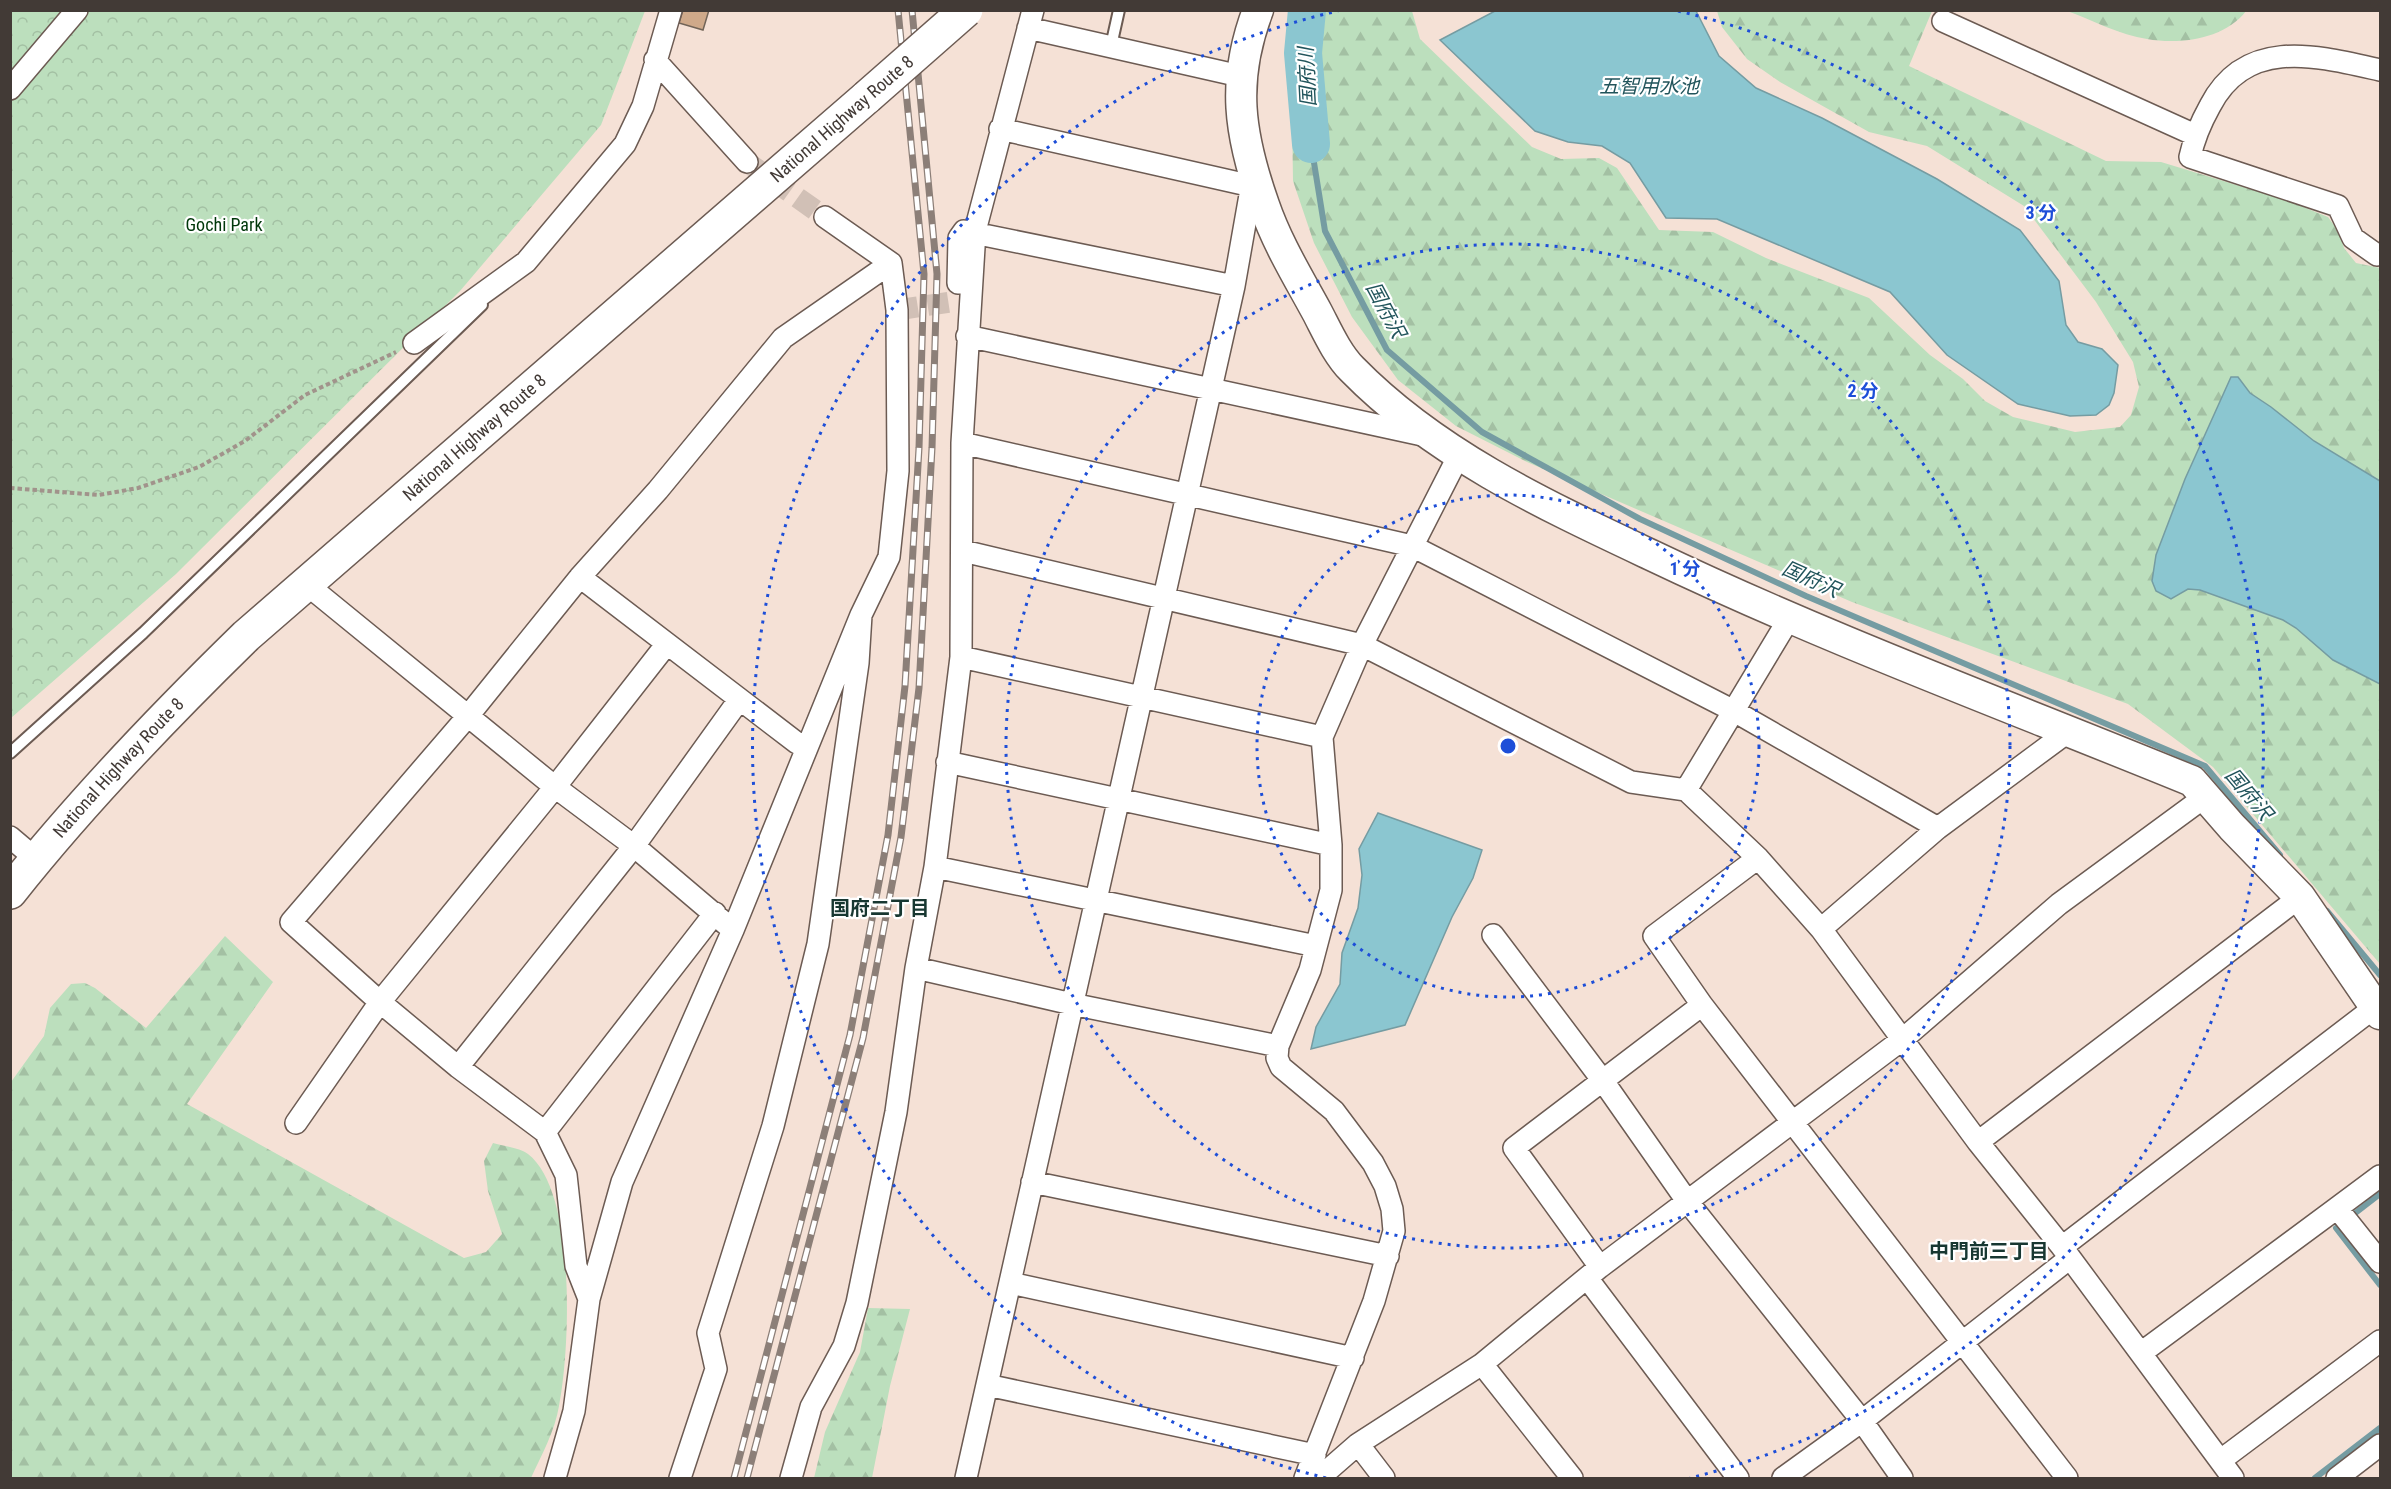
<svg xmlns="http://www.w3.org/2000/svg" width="2391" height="1489" font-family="'Roboto Condensed','Noto Sans JP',sans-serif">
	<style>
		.forest { fill: url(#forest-firs) }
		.park { fill: url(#park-crowns) }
		.water { fill: #8bc6d0; stroke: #759ca2; stroke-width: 1.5 }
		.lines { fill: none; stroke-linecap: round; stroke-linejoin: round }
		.stream { stroke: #759ca2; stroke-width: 6 }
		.river { stroke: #8bc6d0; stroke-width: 38 }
		.building { fill: #cfa98a; stroke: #726458; stroke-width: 1.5 }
		.street-tunnel { stroke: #d1c0b6; stroke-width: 21; stroke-dasharray: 21 10; stroke-linecap: butt }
		.lane-casing { stroke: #6c5b53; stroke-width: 14 }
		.street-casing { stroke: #6c5b53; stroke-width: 24 }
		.secondary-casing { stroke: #6c5b53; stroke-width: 33 }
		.highway-casing { stroke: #6c5b53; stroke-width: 36 }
		.path { stroke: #a1938b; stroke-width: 4; stroke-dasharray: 4.5 3; stroke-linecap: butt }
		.lane { stroke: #fff; stroke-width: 10 }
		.street { stroke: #fff; stroke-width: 21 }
		.secondary { stroke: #fff; stroke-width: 30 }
		.highway { stroke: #fff; stroke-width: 33 }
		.rail-casing { stroke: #8c7f78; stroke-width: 7 }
		.rail { stroke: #fff; stroke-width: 4.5; stroke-dasharray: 14; stroke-linecap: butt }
		.highway-bridge-casing { stroke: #6c5b53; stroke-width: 36; stroke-linecap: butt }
		.highway-bridge { stroke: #fff; stroke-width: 33 }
		.ring { fill: none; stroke: #1d4ed8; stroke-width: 3; stroke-dasharray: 3 6 }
		.labels { text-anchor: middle; stroke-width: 4.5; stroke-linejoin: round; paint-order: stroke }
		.street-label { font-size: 18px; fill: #423a36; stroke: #fff }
		.park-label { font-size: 18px; fill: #00370a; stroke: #fff }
		.water-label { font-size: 20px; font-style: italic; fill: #21545b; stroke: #fff }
		.neighbourhood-label { font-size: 20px; font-weight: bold; fill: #173731; stroke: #fff }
		.centre { fill: #1d4ed8; stroke: #fff; stroke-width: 3 }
		.ring-label { font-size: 18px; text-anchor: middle; font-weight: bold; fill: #1d4ed8; stroke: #fff; stroke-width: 4.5; stroke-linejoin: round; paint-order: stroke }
	</style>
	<defs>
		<pattern id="forest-firs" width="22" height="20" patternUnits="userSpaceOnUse" patternTransform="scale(1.5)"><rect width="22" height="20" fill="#bcdfbd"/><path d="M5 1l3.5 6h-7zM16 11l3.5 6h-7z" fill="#a3c0a3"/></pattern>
		<pattern id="park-crowns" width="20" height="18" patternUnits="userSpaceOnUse" patternTransform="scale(1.5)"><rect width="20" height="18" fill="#bcdfbd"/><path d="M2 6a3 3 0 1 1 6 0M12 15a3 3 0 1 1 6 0" fill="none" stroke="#a3c0a3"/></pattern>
	</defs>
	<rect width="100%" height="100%" fill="#f5e1d6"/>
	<path class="forest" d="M 1300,11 L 1412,11 L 1420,39 L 1532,147 L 1561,159 L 1599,158 L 1617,168 L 1659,230 L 1713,232 L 1766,258 L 1869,298 L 1930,355 L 1963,379 L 1985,401 L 2013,417 L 2075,432 L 2120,427 L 2131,415 L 2139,387 L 2133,362 L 2096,302 L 2024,206 L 1927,146 L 1869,132 L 1780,82 L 1747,59 L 1722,27 L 1717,11 L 1932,11 L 1909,66 L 2106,161 L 2161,162 L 2286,200 L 2328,217 L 2339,232 L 2344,248 L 2356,263 L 2380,268 L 2380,964 L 2213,767 L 2128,704 L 1852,602 L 1527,462 L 1456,426 L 1398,380 L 1352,317 L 1314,243 L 1293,181 L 1292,115 Z
		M 2067,11 L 2246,11 C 2225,39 2180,45 2147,39 C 2120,35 2092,20 2067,11 Z
		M 225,936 L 273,982 L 187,1104 L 464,1258 L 486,1252 L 502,1234 L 488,1191 L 484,1161 L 493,1143 C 503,1146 520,1148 528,1154 C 577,1192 570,1350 559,1406 C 555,1431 541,1456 531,1478 L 11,1478 L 11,1082 L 44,1036 L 50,1008 L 71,984 L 85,983 L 95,988 L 146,1028 Z
		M 868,1308 L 910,1309 L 890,1386 L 872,1478 L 814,1478 L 825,1432 L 860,1352 Z"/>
	<path class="park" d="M 11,11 L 645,11 L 601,125 L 460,291 L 176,574 L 11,718 Z"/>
	<path class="water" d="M 1495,11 L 1696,11 L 1719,56 L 1756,88 L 1822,118 L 1937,179 L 2020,230 L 2059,281 L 2066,325 L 2078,342 L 2102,349 L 2118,365 L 2114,393 L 2109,405 L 2096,415 L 2070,416 L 2018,404 L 1947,355 L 1890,292 L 1717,219 L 1666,218 L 1630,163 L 1602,146 L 1568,142 L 1535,131 L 1440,40 Z
		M 2231,377 L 2238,377 L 2250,393 L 2271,407 L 2314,441 L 2380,481 L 2380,684 L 2333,660 L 2296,628 L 2283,620 L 2200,590 L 2188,589 L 2171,599 L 2156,591 L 2152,581 L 2156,555 L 2185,479 Z
		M 1378,813 L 1482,850 L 1473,878 L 1452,917 L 1405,1025 L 1311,1049 L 1316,1027 L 1340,984 L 1342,953 L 1358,908 L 1362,875 L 1359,849 Z"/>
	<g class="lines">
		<path class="stream" d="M 1311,144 L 1325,231 L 1387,350 L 1482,432 L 1640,519 L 1806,596 L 2205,766 L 2280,855
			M 2327,911 L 2380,975
			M 2380,1194 L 2336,1228 L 2380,1285
			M 2315,1478 L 2380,1428"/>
		<path class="river" d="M 1307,10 L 1303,53 L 1311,144"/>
	</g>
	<path class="building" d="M 683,10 L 709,10 L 703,30 L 679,23 Z"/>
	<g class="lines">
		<path class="street-tunnel" d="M 747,162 L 825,217
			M 897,310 L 957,301"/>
		<g class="lane-casing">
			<path id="lane" d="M 1111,46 L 1119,10
				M 10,753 L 143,633 L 482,305"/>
		</g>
		<g class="street-casing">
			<path id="street" d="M 1943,21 L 2195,135
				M 1028,28 L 1240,76
				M 655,60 L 747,162
				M 10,89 L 77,10
				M 1000,129 L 1252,186
				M 825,217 L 891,263
				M 2377,255 L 2353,238 L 2338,206 L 2190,157 C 2194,138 2200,124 2210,106 C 2246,36 2318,56 2380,70
				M 958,283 L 959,238 L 964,231 L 1234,286
				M 967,336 L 1427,436
				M 414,343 L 526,262 L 625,144 L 643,106 L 671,10
				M 962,443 L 1412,546 L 1734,711 L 1938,828
				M 963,551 L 1362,645 L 1631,782 L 1686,790 L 1758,858 L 1821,929 L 1978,1142 L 2062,1247 L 2233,1478
				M 580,577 L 797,743
				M 305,583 L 555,787 L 634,846 L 733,930
				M 961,657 L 1322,737
				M 947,762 L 1331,845
				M 1686,790 L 1790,617
				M 10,837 L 36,859
				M 1758,858 L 1654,936 L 1702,1005 L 2067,1478
				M 935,867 L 1316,946
				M 1821,929 L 1938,828 L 2069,731
				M 1493,935 L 1603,1081 L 1687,1201 L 1862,1421 L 1902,1478
				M 916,968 L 1072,1004 L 1278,1046
				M 458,1067 L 634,846 L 739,700
				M 296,1123 L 380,1002 L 555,787 L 666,645
				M 545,1132 L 715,913
				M 1978,1142 L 2300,897
				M 2380,1176 L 2337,1208 L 2380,1262
				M 1032,1182 L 1388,1256
				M 2062,1247 L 2375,1007
				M 1600,1267 L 1514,1148 L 1702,1005
				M 1587,1278 L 1738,1478
				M 1010,1283 L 1353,1358
				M 589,1299 L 576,1266 L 566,1175 L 545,1132 L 458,1067 L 380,1002 L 291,922 L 468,716 L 580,577 L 658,490 L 783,338 L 891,263 L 897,310 L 898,471 L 889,557 L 861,615
				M 2141,1353 L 2337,1208
				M 1482,1364 L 1572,1478
				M 987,1385 L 1315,1455
				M 1358,1444 L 1384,1478
				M 2221,1460 L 2380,1341
				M 555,1478 L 574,1411 L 589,1299 L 622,1182 L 733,930 L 861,615 L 858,663 L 818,944 L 773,1126 L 708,1333 L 716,1369 L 680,1478
				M 791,1478 L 811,1407 L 844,1346 L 857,1303 L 896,1112 L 916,968 L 935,867 L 961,657 L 962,443 L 975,231 L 1033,10
				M 966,1478 L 1234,286 L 1253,178
				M 1305,1478 L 1374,1301 L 1394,1231 L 1392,1209 L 1385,1186 L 1373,1163 L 1334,1111 L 1281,1067 L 1277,1058 L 1278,1046 L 1310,970 L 1331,890 L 1331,845 L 1322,737 L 1362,645 L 1459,455
				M 1319,1478 L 1358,1444 L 1482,1364 L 1600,1267 L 1903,1039 L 2059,904 L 2206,796
				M 1783,1478 L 1862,1421 L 2070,1258
				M 2337,1478 L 2380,1445"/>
		</g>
		<g class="secondary-casing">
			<path id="secondary" d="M 1258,10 C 1231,81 1239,134 1264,205 C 1277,243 1298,277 1317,312 C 1327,331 1337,354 1352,369 C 1435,454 1545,505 1651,555 C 1827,639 2011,707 2192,781 L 2232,827 L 2300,897 L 2380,1014"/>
		</g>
		<g class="highway-casing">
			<g id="highway">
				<path id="s1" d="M 10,892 C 82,801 163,717 246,636 L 867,97"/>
			</g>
		</g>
		<path class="path" d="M 10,488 L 99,495 L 138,488 L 199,467 L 245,441 L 305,395 L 396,352"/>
		<use href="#lane" class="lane"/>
		<use href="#street" class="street"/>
		<use href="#secondary" class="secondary"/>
		<use href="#highway" class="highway"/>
		<g class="rail-casing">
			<path id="rail" d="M 734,1478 L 850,1035 L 888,835 L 905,686 L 919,448 L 924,274 L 898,10
				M 747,1478 L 863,1038 L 901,837 L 919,688 L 932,448 L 937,274 L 912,10"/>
		</g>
		<use href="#rail" class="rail"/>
		<g class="highway-bridge-casing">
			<path id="highway-bridge" d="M 867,97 L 966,10"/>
		</g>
		<use href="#highway-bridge" class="highway-bridge"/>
	</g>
	<g class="ring">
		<circle cx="1508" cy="746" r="251"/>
		<circle cx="1508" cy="746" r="502"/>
		<path d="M1326 1478A754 754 0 0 1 1338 11M1678 11A754 754 0 0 1 1690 1478"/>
	</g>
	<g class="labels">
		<g class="street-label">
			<text transform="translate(842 119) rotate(-41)" y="6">National Highway Route 8</text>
			<text dy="6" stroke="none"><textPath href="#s1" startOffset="651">National Highway Route 8</textPath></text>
			<text dy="6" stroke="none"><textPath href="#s1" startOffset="165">National Highway Route 8</textPath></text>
		</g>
		<g class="park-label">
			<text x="224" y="231">Gochi Park</text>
		</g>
		<g class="water-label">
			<text transform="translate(1307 77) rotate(-93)" y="7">国府川</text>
			<text x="1649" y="93">五智用水池</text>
			<text transform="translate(1386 310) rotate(62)" y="7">国府沢</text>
			<text transform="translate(1811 579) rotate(24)" y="7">国府沢</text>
			<text transform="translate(2249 794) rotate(50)" y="7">国府沢</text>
		</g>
		<g class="neighbourhood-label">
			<text x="880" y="915">国府二丁目</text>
			<text x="1989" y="1258">中門前三丁目</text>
		</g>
	</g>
	<circle cx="1508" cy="746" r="9" class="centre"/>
	<g class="ring-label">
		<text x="2041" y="219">3 分</text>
		<text x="1863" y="397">2 分</text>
		<text x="1685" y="575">1 分</text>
	</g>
	<rect width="2391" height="1489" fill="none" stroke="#423a36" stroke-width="24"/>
</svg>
